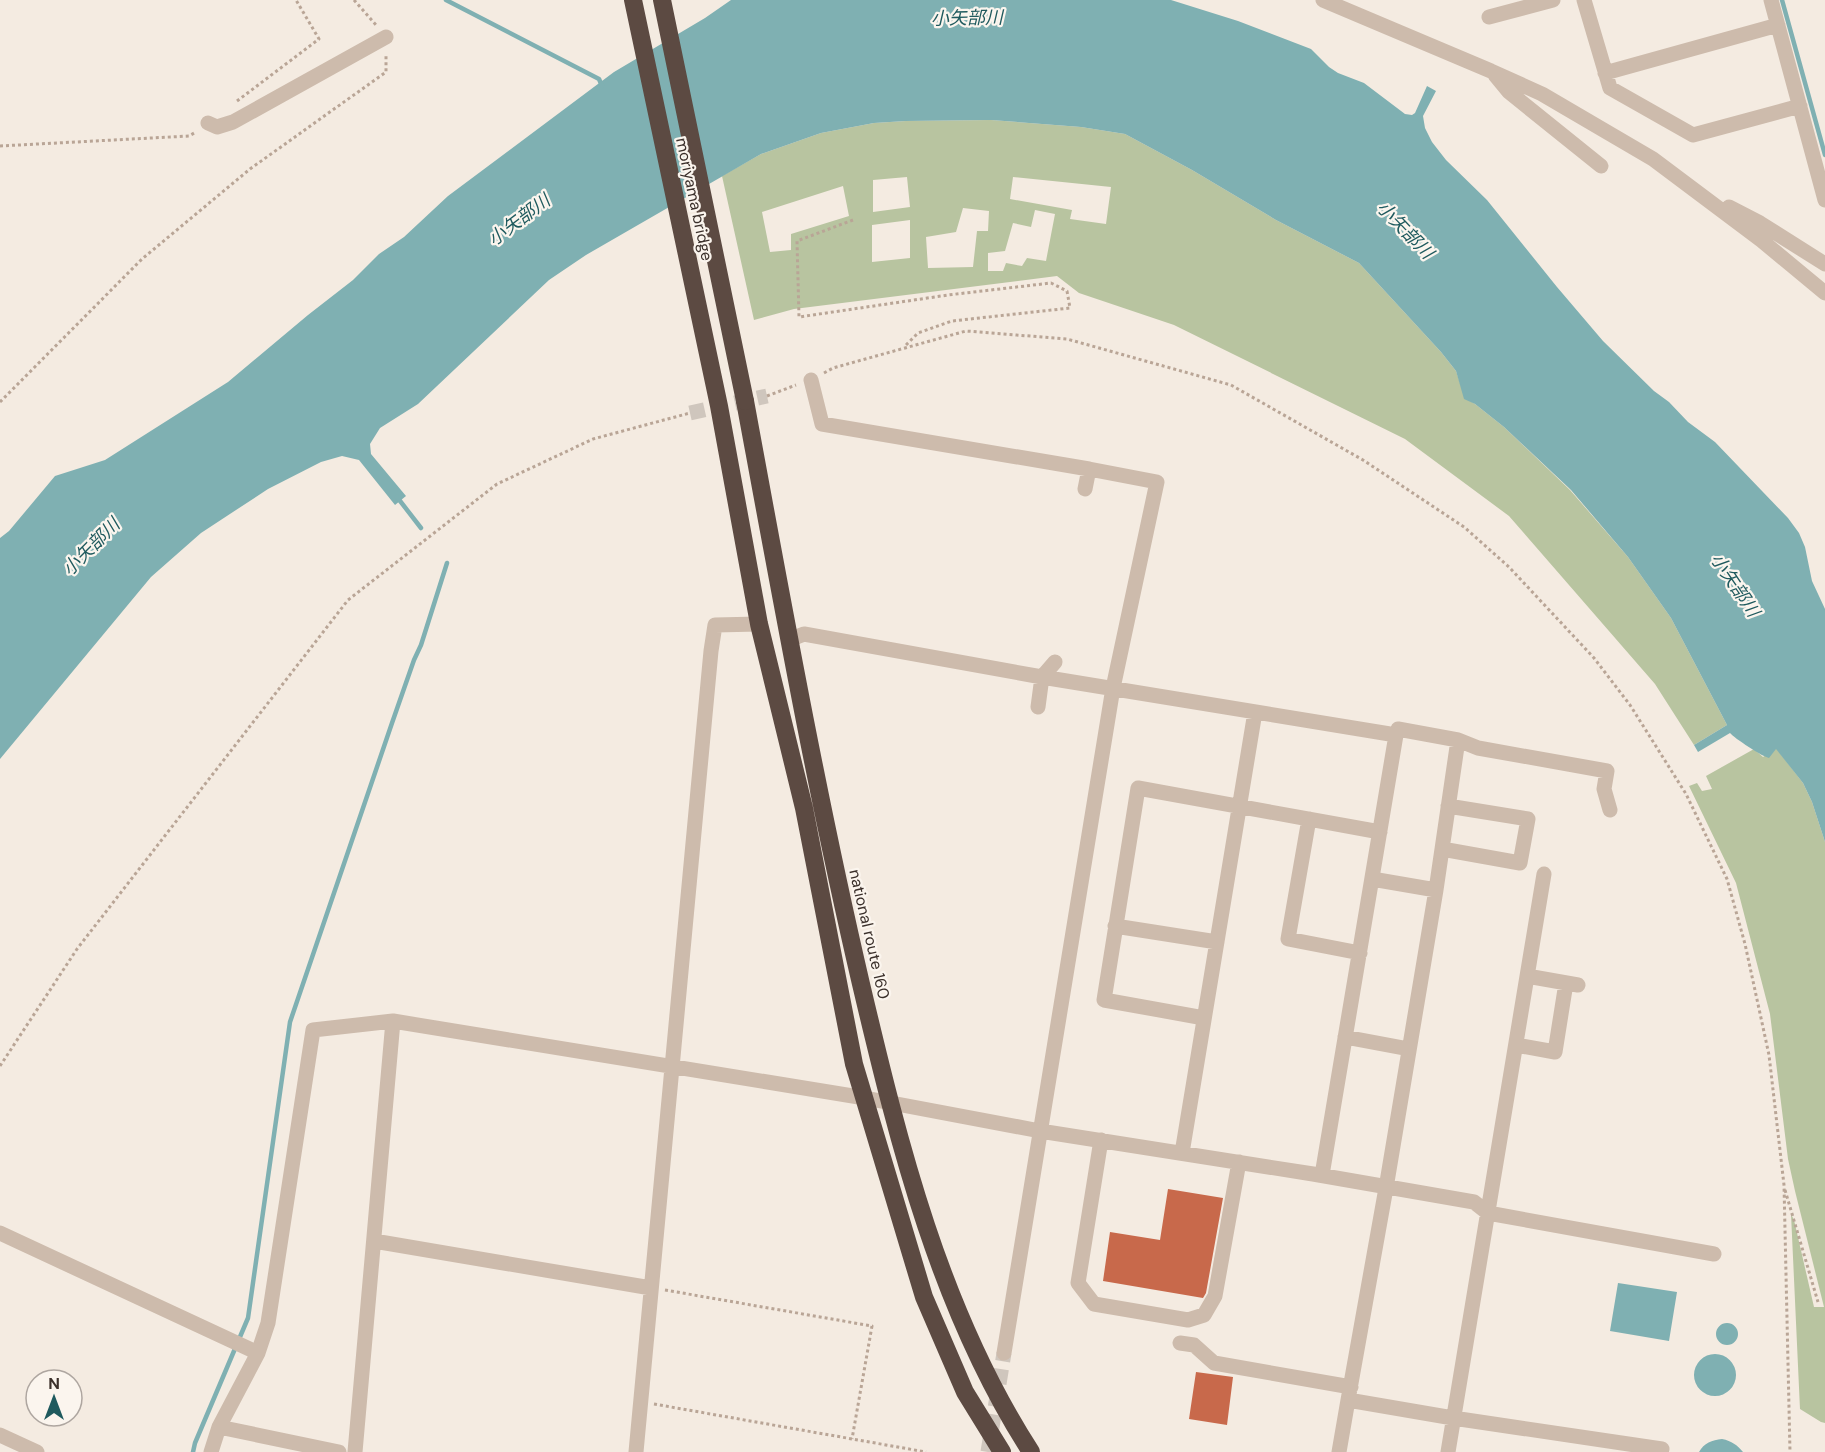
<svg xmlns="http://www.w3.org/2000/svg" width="1825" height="1452" font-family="'DM Sans','Noto Sans JP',sans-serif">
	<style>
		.green { fill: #b8c4a0; fill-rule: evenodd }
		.water { fill: #7fb0b2 }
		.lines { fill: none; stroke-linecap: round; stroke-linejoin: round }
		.stream { stroke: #7fb0b2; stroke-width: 4.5 }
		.building { fill: #c8694b }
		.minor-tunnel { stroke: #cfc6bd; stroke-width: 15; stroke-dasharray: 15 8; stroke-linecap: butt }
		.path { stroke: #b9a596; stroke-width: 3; stroke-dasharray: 3 3; stroke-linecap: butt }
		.minor { stroke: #cdbbac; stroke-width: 15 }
		.highway { stroke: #5c4a42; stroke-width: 18 }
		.highway-bridge { stroke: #5c4a42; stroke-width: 18 }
		.labels { text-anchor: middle; stroke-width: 4.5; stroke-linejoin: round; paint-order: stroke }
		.street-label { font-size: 16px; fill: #3b302b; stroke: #fbf5ee }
		.water-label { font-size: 18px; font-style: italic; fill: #1f5a5e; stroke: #fbf5ee }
	</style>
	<rect width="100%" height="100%" fill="#f4ebe1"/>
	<path class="green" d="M 991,120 L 1081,127 L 1125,134 L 1192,170 L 1276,220 L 1359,263 L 1441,352 L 1456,371 L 1465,398 L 1475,404 L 1504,427 L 1570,490 L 1628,557 L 1671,618 L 1727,725 L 1694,745 L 1655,684 L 1509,516 L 1405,439 L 1174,325 L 1079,293 L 1057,276 L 794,309 L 754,320 L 722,176 L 761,154 L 821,133 L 874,123 L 906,121 ZM 907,177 L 910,207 L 873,212 L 873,180 ZM 1013,177 L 1111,187 L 1106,224 L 1070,219 L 1072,210 L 1010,199 ZM 843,186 L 849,216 L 791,234 L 791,250 L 770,252 L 762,212 ZM 963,208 L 989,211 L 988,231 L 977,231 L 973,267 L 928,268 L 926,237 L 956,232 ZM 1035,210 L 1055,214 L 1046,261 L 1027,258 L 1022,266 L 1006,263 L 1003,271 L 988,271 L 988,253 L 1005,251 L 1013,223 L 1031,227 ZM 910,220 L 910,258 L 872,262 L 872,225 Z
		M 1776,748 L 1803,783 L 1812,802 L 1825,842 L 1825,1423 L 1821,1422 L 1800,1409 L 1791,1214 L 1794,1220 L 1814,1307 L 1824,1307 L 1795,1191 L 1788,1159 L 1770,1014 L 1736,883 L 1689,786 L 1697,783 L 1702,791 L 1712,789 L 1706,776 L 1754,749 L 1763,757 Z"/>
	<path class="water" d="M 731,0 L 1171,0 L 1238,21 L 1311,49 L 1329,67 L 1338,73 L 1364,83 L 1405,114 L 1412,115 L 1415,113 L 1427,86 L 1436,91 L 1423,116 L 1425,128 L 1432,142 L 1446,160 L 1487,200 L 1557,287 L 1603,341 L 1654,391 L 1669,402 L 1688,422 L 1715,442 L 1788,518 L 1799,533 L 1805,547 L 1812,581 L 1825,609 L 1825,842 L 1812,802 L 1803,783 L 1776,749 L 1769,758 C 1763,757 1734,738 1730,733 L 1698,752 L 1694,745 L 1727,725 L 1671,618 L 1628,557 L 1571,490 L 1504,427 L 1475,404 L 1464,399 L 1456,371 L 1441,352 L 1359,263 L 1276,220 L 1192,170 L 1125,134 L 1081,127 L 991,120 L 906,121 L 874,123 L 821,133 L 761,154 L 586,255 L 549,280 L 418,404 L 380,428 L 370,444 L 371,454 L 406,496 L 395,505 L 359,460 L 342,456 L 321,462 L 268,489 L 201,533 L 151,577 L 0,759 L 0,538 L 9,531 L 55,476 L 105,460 L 228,382 L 308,315 L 353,280 L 379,254 L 404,237 L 448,196 L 614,72 L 705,18 Z
		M 1618,1283 L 1677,1292 L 1669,1341 L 1610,1331 Z
		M1716 1334a11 11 0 1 1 22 0a11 11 0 1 1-22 0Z
		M1694 1375a21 21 0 1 1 42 0a21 21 0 1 1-42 0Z
		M 1722,1439 C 1732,1441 1737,1445 1743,1452 L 1699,1452 C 1704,1443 1712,1440 1722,1439 Z"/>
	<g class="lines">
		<path class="stream" d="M 446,0 L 599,79 L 602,86
			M 1782,0 L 1825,155
			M 397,497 L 421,528
			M 193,1452 L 195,1443 L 248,1318 L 290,1022 L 392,723 L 414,660 L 421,645 L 447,563"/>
	</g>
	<path class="building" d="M 1168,1189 L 1223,1198 L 1206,1293 L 1203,1298 L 1103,1281 L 1110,1232 L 1160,1240 Z
		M 1196,1372 L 1233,1377 L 1227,1425 L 1189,1419 Z"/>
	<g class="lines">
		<path class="minor-tunnel" d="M 690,413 L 767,396
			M 988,1452 L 1004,1353"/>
		<path class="path" d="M 354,0 L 376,25
			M 237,101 L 319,39 L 296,0
			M 0,146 L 189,136 L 196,132
			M 853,220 L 797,241 L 799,317 L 948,295 L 1051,283 L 1067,291 L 1070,308 L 952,321 L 918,333 L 904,347
			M 824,373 L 833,368 L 966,331 L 1067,339 L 1231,385 L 1363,460 L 1464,527 L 1509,567 L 1594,658 L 1630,705 L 1686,794 L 1727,879 L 1745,944 L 1769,1055 L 1784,1185 L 1790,1452
			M 767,396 L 796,385
			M 0,402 L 142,259 L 250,169 L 386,72 L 386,55
			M 0,1066 L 77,949 L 348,600 L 497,484 L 593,439 L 690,413
			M 1785,1190 L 1818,1302
			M 665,1290 L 872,1326 L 852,1439
			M 654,1404 L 926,1452"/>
		<path class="minor" d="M 1323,0 L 1491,71 L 1542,94 L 1653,159 L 1761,240 L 1825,293
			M 1584,0 L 1610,88 L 1693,135 L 1800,106
			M 1771,0 L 1825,200
			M 1489,17 L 1553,0
			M 1605,73 L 1778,25
			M 1495,75 L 1509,92 L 1601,166
			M 208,123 L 217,127 L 233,122 L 386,37
			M 1729,207 L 1760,223 L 1825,264
			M 811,380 L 822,424 L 1089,469
			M 789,640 L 804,634 L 1042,677 L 1396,735 L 1322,1175
			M 1038,707 L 1042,677 L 1055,662
			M 1458,740 L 1478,748 L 1607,771 L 1604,789 L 1610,810
			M 1309,819 L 1288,939 L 1360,953
			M 1442,849 L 1520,863 L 1528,819 L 1448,806
			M 1372,879 L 1436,890 L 1458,740 L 1398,729 L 1396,735
			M 1436,890 L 1386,1188 L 1348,1400 L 1453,1418 L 1662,1449
			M 1115,926 L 1217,942
			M 1527,976 L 1578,985
			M 1204,1018 L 1104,1000 L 1138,788 L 1380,832
			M 1345,1037 L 1409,1049
			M 1516,1045 L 1555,1052 L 1566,983
			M 1101,1140 L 1078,1283 L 1094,1304 L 1188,1320 L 1204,1315 L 1215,1296 L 1239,1162
			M 1182,1153 L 1255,712
			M 0,1233 L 258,1353
			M 374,1241 L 651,1288
			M 1180,1343 L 1194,1345 L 1214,1363 L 1351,1387
			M 1004,1353 L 1113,688 L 1157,482 L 1089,469 L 1085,489
			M 219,1427 L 339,1452
			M 0,1435 L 37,1452
			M 211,1452 L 219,1427 L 258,1353 L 268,1323 L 313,1030 L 393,1021 L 865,1098 L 1040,1131 L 1313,1174 L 1474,1202 L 1488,1213 L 1714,1254
			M 355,1452 L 393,1021
			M 636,1452 L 711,651 L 715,625 L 759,624
			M 1339,1452 L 1348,1400
			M 1448,1452 L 1544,874"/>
		<path class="highway" d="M 633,0 L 719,406 L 759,624 L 804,808 L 854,1064 L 924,1297 L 965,1392 L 1002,1452
			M 745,401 C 781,596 816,791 861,984 C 899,1145 940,1311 1031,1452"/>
		<path class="highway-bridge" d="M 662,0 L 745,401"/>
	</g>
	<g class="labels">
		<g class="street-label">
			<text transform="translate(695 199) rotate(78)" y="6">moriyama bridge</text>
			<text transform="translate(870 934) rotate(77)" y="6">national route 160</text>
		</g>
		<g class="water-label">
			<text transform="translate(967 18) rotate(-1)" y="6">小矢部川</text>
			<text transform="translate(519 220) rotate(-37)" y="6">小矢部川</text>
			<text transform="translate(1405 230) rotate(46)" y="6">小矢部川</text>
			<text transform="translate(91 547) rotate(-45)" y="6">小矢部川</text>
			<text transform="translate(1735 585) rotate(56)" y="6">小矢部川</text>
		</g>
	</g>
	<g transform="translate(54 1398)"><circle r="28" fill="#fbf5ee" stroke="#aea6a0" stroke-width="1.5"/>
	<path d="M0-4.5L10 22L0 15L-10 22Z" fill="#1f5a5e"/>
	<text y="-9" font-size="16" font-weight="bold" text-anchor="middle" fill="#3b302b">N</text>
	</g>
</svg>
